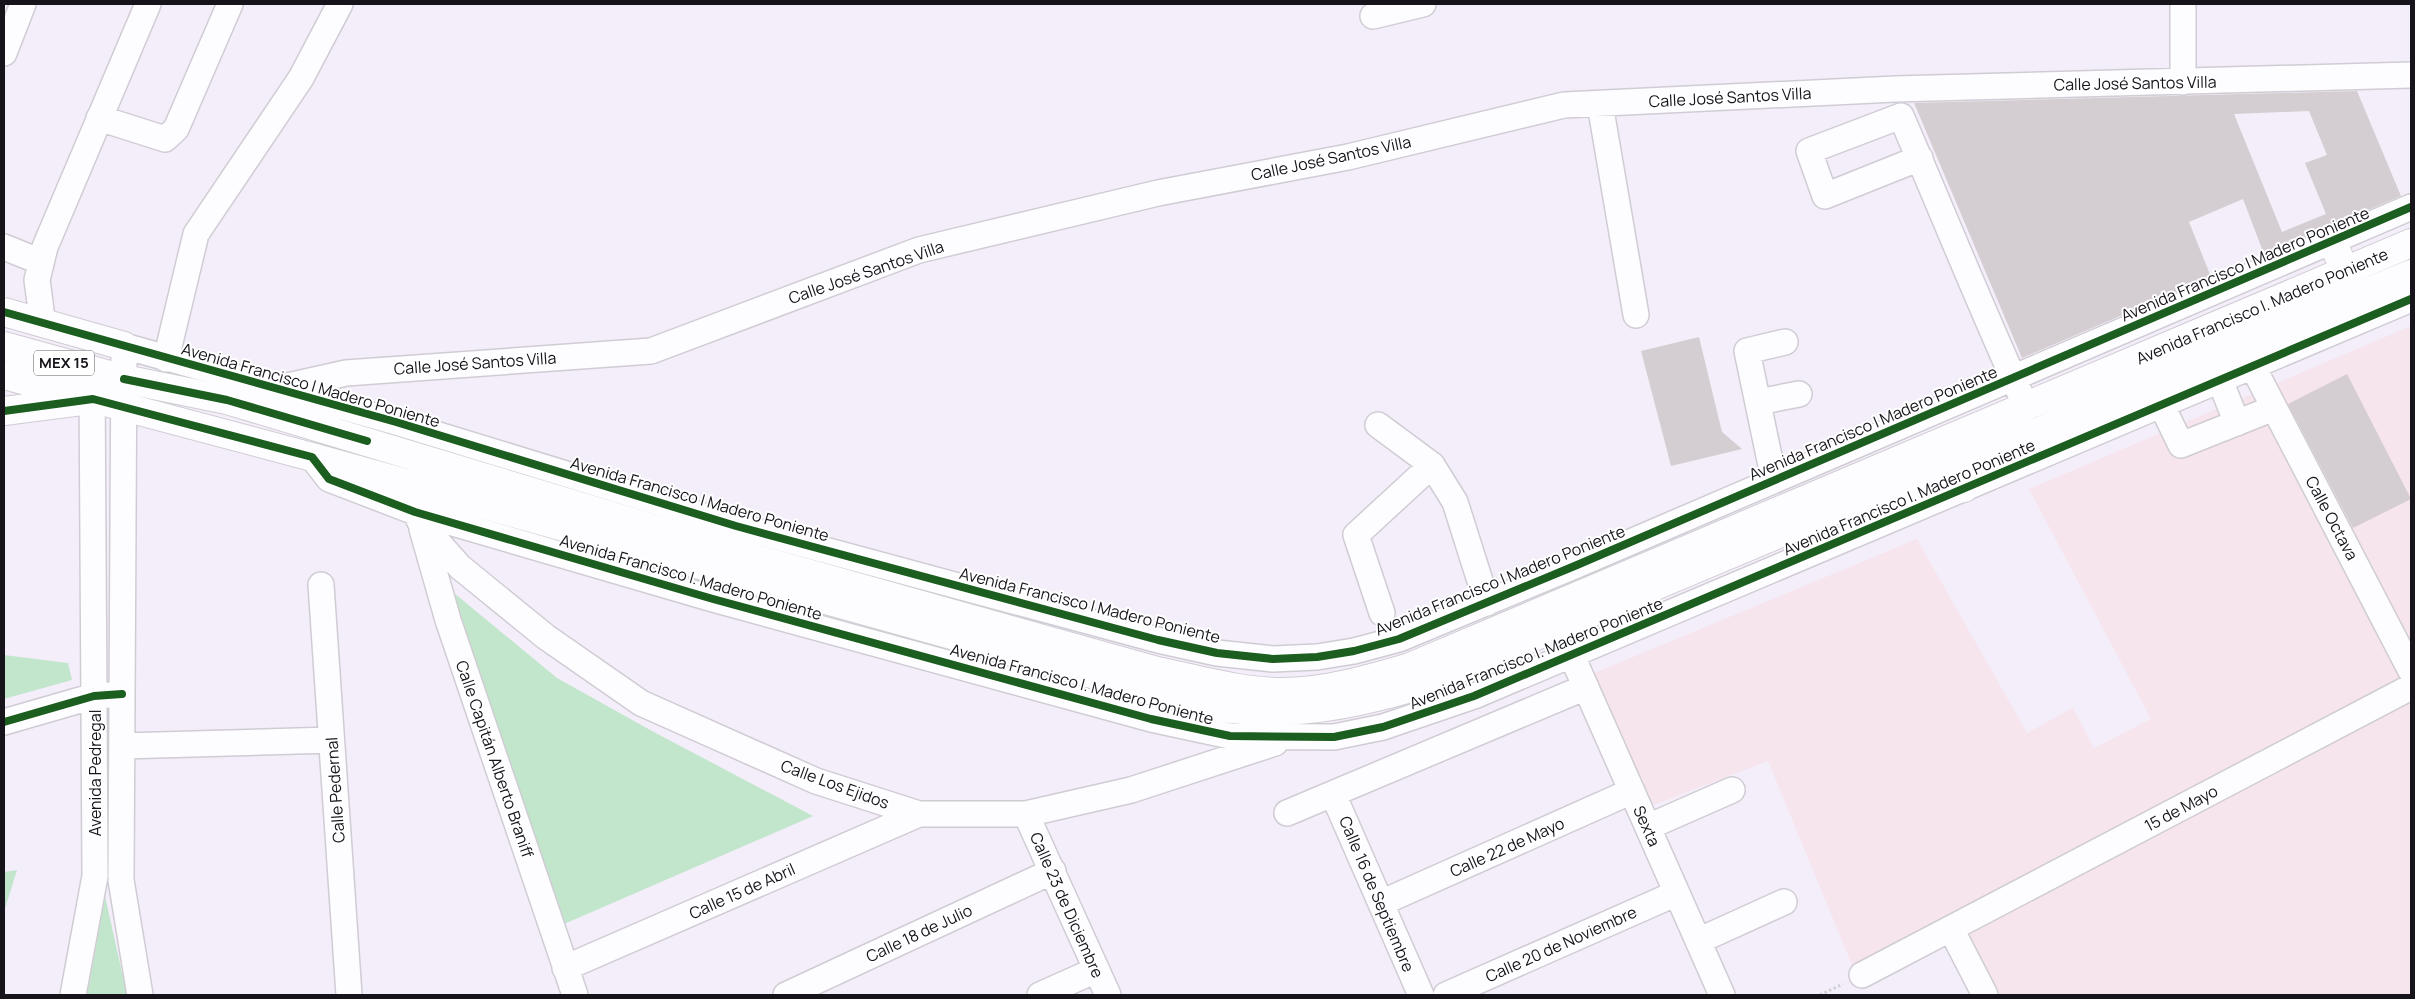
<svg xmlns="http://www.w3.org/2000/svg" width="2415" height="999" font-family="Manrope,sans-serif">
	<style>
		.industrial { fill: #f6e5ed }
		.green { fill: #c2e6cb }
		.building { fill: #d4cdd1; fill-rule: evenodd }
		.lines { fill: none; stroke-linecap: round; stroke-linejoin: round }
		.minor-casing { stroke: #d0ccd4; stroke-width: 28 }
		.major-casing { stroke: #d0ccd4; stroke-width: 30 }
		.path { stroke: #d0cfd2; stroke-width: 3; stroke-dasharray: 2.5 2.5; stroke-linecap: butt }
		.minor { stroke: #fdfcfe; stroke-width: 25 }
		.major { stroke: #fdfcfe; stroke-width: 28 }
		.cycleway-casing { stroke: #fff; stroke-width: 11 }
		.cycleway { stroke: #1b5e20; stroke-width: 8 }
		.labels { text-anchor: middle; stroke-width: 4; stroke-linejoin: round; paint-order: stroke }
		.shield { fill: #fff; stroke: #5d5a5f; stroke-width: 1 }
		.shield-label { font-size: 15px; font-weight: bold; fill: #17131a }
		.street-label { font-size: 16px; fill: #17131a; stroke: #fff }
	</style>
	<rect width="100%" height="100%" fill="#f4eefa"/>
	<path class="industrial" d="M 2411,326 L 2411,995 L 1992,995 L 1953,918 L 1854,970 L 1768,761 L 1648,807 L 1592,674 L 1917,539 L 2027,733 L 2073,708 L 2094,748 L 2151,719 L 2029,489 Z"/>
	<path class="green" d="M 454,593 L 557,678 L 652,731 L 813,816 L 555,928 Z
		M 4,655 L 68,663 L 72,680 L 4,699 Z
		M 17,870 L 4,912 L 4,872 Z
		M 105,896 L 127,995 L 87,995 Z"/>
	<path class="building" d="M 2357,91 L 2401,196 L 2264,254 L 2243,199 L 2189,222 L 2211,277 L 2022,358 L 1914,103 ZM 2309,111 L 2327,155 L 2305,163 L 2326,214 L 2282,232 L 2234,114 Z
		M 1699,337 L 1722,432 L 1742,449 L 1671,466 L 1641,351 Z
		M 2347,374 L 2411,499 L 2353,528 L 2288,404 Z"/>
	<g class="lines">
		<g class="minor-casing">
			<path id="minor" d="M 1373,16 L 1423,4
				M 4,53 L 23,4
				M 2183,82 L 2183,4
				M 1600,104 L 1636,315
				M 99,118 L 165,139 L 176,129 L 230,4
				M 1920,158 L 1825,196 L 1809,151 L 1901,116 C 1941,208 1978,301 2020,393
				M 4,247 L 41,262
				M 40,323 L 41,310 L 37,280 L 45,247 L 148,4
				M 166,359 L 196,234 L 301,78 L 340,4
				M 2213,363 L 2237,423
				M 2252,365 L 2411,671
				M 279,388 L 346,373 L 651,351 L 919,250 L 1158,193 L 1348,157 L 1564,105 L 1895,89 L 2411,75
				M 1758,402 L 1799,394
				M 2161,404 L 2181,445 L 2274,408
				M 1378,425 L 1432,465 L 1455,502 L 1487,603
				M 312,457 L 329,479 L 415,512 L 713,599 L 1151,719 L 1230,736 L 1334,737 L 1383,727 L 1474,696 L 2411,299
				M 1774,480 L 1747,351 L 1785,342
				M 415,512 L 420,522 L 460,567 L 546,637 L 641,703 L 816,781 L 919,814 L 1026,814 L 1131,790 L 1275,743
				M 422,529 L 448,620 L 575,995
				M 321,585 L 349,995
				M 1382,613 L 1356,535 L 1432,465
				M 1572,656 L 1722,995
				M 4,722 L 94,696 L 110,695
				M 122,746 L 331,740
				M 1333,794 L 1421,995
				M 1287,813 L 1586,687
				M 1026,814 L 1108,995
				M 1648,827 L 1732,790
				M 1381,903 L 1632,791
				M 1951,929 L 1985,995
				M 1698,941 L 1784,902
				M 565,968 L 919,814
				M 1862,975 L 2411,687
				M 73,995 L 95,876 L 92,380
				M 140,995 L 121,880 L 124,346 L 396,422 L 736,526 L 1158,640 L 1217,653 L 1273,659 L 1317,657 L 1354,651 L 1399,639 L 1577,565 L 2411,207
				M 786,995 L 1053,871
				M 1040,995 L 1096,970
				M 1446,995 L 1677,893"/>
		</g>
		<g class="major-casing">
			<path id="major" d="M 2333,243 L 2345,271
				M 4,312 L 124,346
				M 4,346 L 124,379 L 227,400 L 729,551 L 1157,671 C 1198,679 1240,692 1282,692 C 1325,692 1369,679 1410,667 L 2411,243
				M 4,375 L 312,457 L 1153,691 C 1177,696 1201,704 1224,708 C 1291,717 1353,705 1417,686 L 1847,505 L 2037,432 L 2210,357 L 2411,274
				M 276,389 L 298,404 L 325,415
				M 4,411 L 82,401
				M 1886,504 L 1964,488"/>
		</g>
		<path class="path" d="M 1820,995 L 1843,984"/>
		<use href="#minor" class="minor"/>
		<use href="#major" class="major"/>
		<g class="cycleway-casing">
			<path id="cycleway" d="M 4,312 L 396,422 L 736,526 L 1158,640 L 1217,653 L 1273,659 L 1317,657 L 1354,651 L 1399,639 L 1577,565 L 2411,207
				M 124,379 L 227,400 L 367,441
				M 4,411 L 93,399 L 312,457 L 329,479 L 415,512 L 713,599 L 1151,719 L 1230,736 L 1334,737 L 1383,727 L 1474,696 L 2411,299
				M 4,722 L 94,696 L 122,694"/>
		</g>
		<use href="#cycleway" class="cycleway"/>
	</g>
	<g class="labels">
		<rect class="shield" x="34" y="350.5" width="60" height="25" rx="4"/>
		<g class="shield-label">
			<text x="64" y="368">MEX 15</text>
		</g>
		<g class="street-label">
			<text transform="translate(2135 83) rotate(-1)" y="6">Calle José Santos Villa</text>
			<text transform="translate(1730 97) rotate(-3)" y="6">Calle José Santos Villa</text>
			<text transform="translate(1331 158) rotate(-12)" y="6">Calle José Santos Villa</text>
			<text transform="translate(2245 264) rotate(-23)" y="6">Avenida Francisco I Madero Poniente</text>
			<text transform="translate(866 272) rotate(-19)" y="6">Calle José Santos Villa</text>
			<text transform="translate(2262 306) rotate(-23)" y="6">Avenida Francisco I. Madero Poniente</text>
			<text transform="translate(475 363) rotate(-4)" y="6">Calle José Santos Villa</text>
			<text transform="translate(311 385) rotate(16)" y="6">Avenida Francisco I Madero Poniente</text>
			<text transform="translate(1873 423) rotate(-23)" y="6">Avenida Francisco I Madero Poniente</text>
			<text transform="translate(1909 497) rotate(-23)" y="6">Avenida Francisco I. Madero Poniente</text>
			<text transform="translate(700 499) rotate(16)" y="6">Avenida Francisco I Madero Poniente</text>
			<text transform="translate(2332 518) rotate(62)" y="6">Calle Octava</text>
			<text transform="translate(691 577) rotate(16)" y="6">Avenida Francisco I. Madero Poniente</text>
			<text transform="translate(1500 580) rotate(-22)" y="6">Avenida Francisco I Madero Poniente</text>
			<text transform="translate(1090 605) rotate(14)" y="6">Avenida Francisco I Madero Poniente</text>
			<text transform="translate(1536 653) rotate(-22)" y="6">Avenida Francisco I. Madero Poniente</text>
			<text transform="translate(1082 684) rotate(15)" y="6">Avenida Francisco I. Madero Poniente</text>
			<text transform="translate(495 759) rotate(71)" y="6">Calle Capitán Alberto Braniff</text>
			<text transform="translate(95 773) rotate(-90)" y="6">Avenida Pedregal</text>
			<text transform="translate(835 784) rotate(20)" y="6">Calle Los Ejidos</text>
			<text transform="translate(335 790) rotate(-94)" y="6">Calle Pedernal</text>
			<text transform="translate(2181 808) rotate(-28)" y="6">15 de Mayo</text>
			<text transform="translate(1647 826) rotate(66)" y="6">Sexta</text>
			<text transform="translate(1507 847) rotate(-24)" y="6">Calle 22 de Mayo</text>
			<text transform="translate(742 891) rotate(-24)" y="6">Calle 15 de Abril</text>
			<text transform="translate(1377 894) rotate(67)" y="6">Calle 16 de Septiembre</text>
			<text transform="translate(1067 905) rotate(66)" y="6">Calle 23 de Diciembre</text>
			<text transform="translate(919 933) rotate(-25)" y="6">Calle 18 de Julio</text>
			<text transform="translate(1561 944) rotate(-24)" y="6">Calle 20 de Noviembre</text>
		</g>
	</g>
	<rect width="2415" height="999" fill="none" stroke="#17131a" stroke-width="10"/>
</svg>
